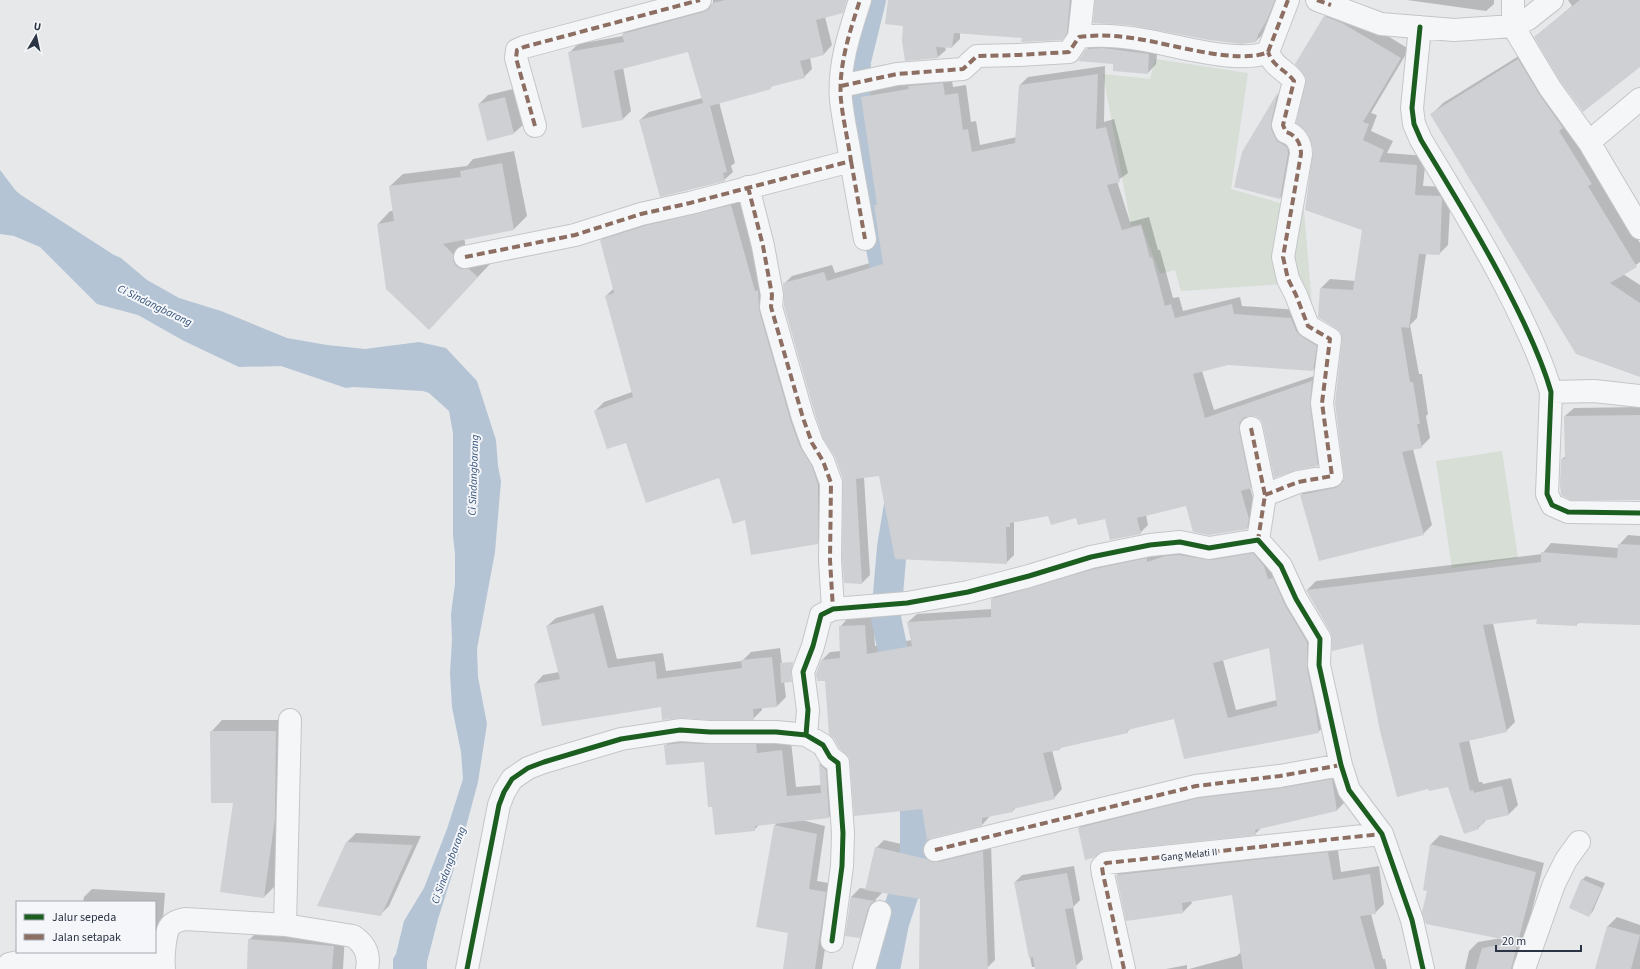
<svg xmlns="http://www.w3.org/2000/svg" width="1640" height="969" font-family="'Source Sans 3',sans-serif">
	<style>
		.green { fill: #d6ded6 }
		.water { fill: #b4c4d5 }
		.shadow { fill: #0003; fill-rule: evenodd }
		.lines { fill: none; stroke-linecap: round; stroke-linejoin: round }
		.canal { stroke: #b4c4d5; stroke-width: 30 }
		.building { fill: #ced0d3; fill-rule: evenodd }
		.minor-casing { stroke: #c4c6c8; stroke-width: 24 }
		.minor { stroke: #f5f6f7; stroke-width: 22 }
		.quiet { stroke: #8d6e63; stroke-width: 4; stroke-dasharray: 8 4; stroke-linecap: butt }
		.cycleway-casing { stroke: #f4f6f9; stroke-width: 8 }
		.cycleway { stroke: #1b5e20; stroke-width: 5 }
		.labels { text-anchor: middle; stroke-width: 4; stroke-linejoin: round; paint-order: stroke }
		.street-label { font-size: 10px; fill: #2b3445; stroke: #f4f6f9 }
		.water-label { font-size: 11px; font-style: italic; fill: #34527a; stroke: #f4f6f9 }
	</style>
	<rect width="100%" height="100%" fill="#e6e8ea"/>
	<path class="green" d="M 1155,59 L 1248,73 L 1231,189 L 1304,210 L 1313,318 L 1293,322 L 1284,284 L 1181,291 L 1175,270 L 1160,274 L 1141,224 L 1131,226 L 1103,74 L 1150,79 Z
		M 1502,451 L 1518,558 L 1452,568 L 1436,461 Z"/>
	<path class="water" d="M 0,170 L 16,191 L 21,195 L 114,255 L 121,258 L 147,280 L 179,298 L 221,311 L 287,338 L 327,345 L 365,349 L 419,342 L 446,348 L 477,381 L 496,440 L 498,466 L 501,481 L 495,552 L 477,649 L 478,677 L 487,724 L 478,782 L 459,853 L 438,919 L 427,962 L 427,969 L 393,969 L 393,959 L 396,954 L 404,921 L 424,888 L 447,829 L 463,779 L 461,752 L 452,707 L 450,673 L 452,640 L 451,614 L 455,584 L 455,554 L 453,535 L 453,433 L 449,411 L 429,393 L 423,391 L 353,387 L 346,388 L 281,366 L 239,367 L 184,341 L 138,315 L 97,304 L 40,247 L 14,236 L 0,234 Z"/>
	<path class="shadow" d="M 713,0 L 841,0 L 825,17 L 832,45 L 824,54 L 810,57 L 812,69 L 804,77 L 773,85 L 770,88 L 719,102 L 735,163 L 731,166 L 733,172 L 724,180 L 640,120 L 649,112 L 702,98 L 688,51 L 623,67 L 631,111 L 623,119 L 583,127 L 569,53 L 578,44 L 623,36 L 623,34 L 631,26 L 713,4 Z
		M 889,0 L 1077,0 L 1070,31 L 1062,39 L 960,33 L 960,39 L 952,47 L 945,47 L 946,50 L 938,57 L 906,60 L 904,25 Z
		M 1099,0 L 1279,0 L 1275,11 L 1265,26 L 1264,33 L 1256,41 Z
		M 1407,0 L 1494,0 L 1494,4 L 1486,11 Z
		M 1568,0 L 1640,0 L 1640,66 L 1535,37 L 1572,6 Z
		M 1334,8 L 1353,15 L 1409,49 L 1371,113 L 1377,115 L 1371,131 L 1393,141 L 1387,153 L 1426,156 L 1423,186 L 1449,187 L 1451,190 L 1448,245 L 1439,254 L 1426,254 L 1417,318 L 1410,325 L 1419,374 L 1422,374 L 1428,414 L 1426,416 L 1430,438 L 1421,447 L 1413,449 L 1432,525 L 1423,534 L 1301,495 L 1310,486 L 1345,480 L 1343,340 L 1342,333 L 1337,328 L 1321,288 L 1330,279 L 1356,281 L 1363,229 L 1314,149 L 1325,17 Z
		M 1096,40 L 1158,45 L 1156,64 L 1148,73 L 1087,49 Z
		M 1530,49 L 1599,175 L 1640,243 L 1640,262 L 1623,274 L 1640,285 L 1640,376 L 1432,114 L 1443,103 Z
		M 1105,66 L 1104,122 L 1114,119 L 1128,173 L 1117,181 L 1130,222 L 1149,217 L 1158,250 L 1160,250 L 1173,298 L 1179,297 L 1183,311 L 1240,297 L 1242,306 L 1300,310 L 1324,337 L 1321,362 L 1313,370 L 1228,364 L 1202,371 L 1214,410 L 1320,374 L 1326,457 L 1318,465 L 1264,425 L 1261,419 L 1256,415 L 1247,415 L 1247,421 L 1258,479 L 1250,487 L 1256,510 L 1255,520 L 1247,528 L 1187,505 L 1146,515 L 1148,525 L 1140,533 L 1105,517 L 1049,515 L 1014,522 L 1014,555 L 1006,563 L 880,475 L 864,477 L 870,575 L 862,583 L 844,479 L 784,284 L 792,276 L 832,265 L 835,273 L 884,259 L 876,206 L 878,203 L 862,98 L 870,89 L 951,75 L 953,87 L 966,85 L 971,122 L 976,121 L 980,145 L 1017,137 L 1020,85 L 1028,77 Z
		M 1286,86 L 1295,138 L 1289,190 L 1280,198 L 1243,153 L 1279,93 Z
		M 513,89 L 523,125 L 514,133 L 479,104 L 488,95 Z
		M 514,151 L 527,216 L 514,229 L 463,239 L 465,241 L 465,247 L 482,257 L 490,264 L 441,316 L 378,224 L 390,211 L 393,211 L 390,186 L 403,174 L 467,166 L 473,159 Z
		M 740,197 L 827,475 L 827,534 L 817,543 L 746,519 L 719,477 L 626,441 L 595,411 L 604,402 L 632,392 L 606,296 L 614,288 L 601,240 L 610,231 Z
		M 1640,407 L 1640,500 L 1562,459 L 1566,456 L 1565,416 L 1574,408 Z
		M 1628,535 L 1640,536 L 1640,624 L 1580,622 L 1576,625 L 1538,618 L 1493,623 L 1515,722 L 1506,731 L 1469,740 L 1479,782 L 1482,782 L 1483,784 L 1511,778 L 1518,805 L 1509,814 L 1487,819 L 1478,828 L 1448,785 L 1364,643 L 1332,632 L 1307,590 L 1316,581 L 1542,554 L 1551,543 L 1619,548 L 1619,545 Z
		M 1262,546 L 1315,634 L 1327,724 L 1318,732 L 1175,718 L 1131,728 L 1127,732 L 1062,746 L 1060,749 L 1052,750 L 1062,789 L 1054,798 L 1016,807 L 1013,811 L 990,816 L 982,825 L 923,808 L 851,762 L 826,680 L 822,660 L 830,652 L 841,651 L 840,627 L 848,618 L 873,617 L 875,646 L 912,640 L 908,622 L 917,614 L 992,609 L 992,599 L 1000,591 L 1155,551 ZM 1270,647 L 1277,700 L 1236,710 L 1223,660 Z
		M 603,605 L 617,659 L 663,653 L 666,671 L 742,661 L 751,652 L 780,648 L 786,697 L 777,706 L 762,707 L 762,710 L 754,718 L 662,706 L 535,684 L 543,675 L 559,672 L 547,626 L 556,618 Z
		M 222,720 L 287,720 L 275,886 L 264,897 L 211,732 Z
		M 765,735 L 766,744 L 791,741 L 796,787 L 821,785 L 820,764 L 830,755 L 839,808 L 829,817 L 802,820 L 825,826 L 817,881 L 834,884 L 822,969 L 784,969 L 789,932 L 757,926 L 775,825 L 778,822 L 760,824 L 754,830 L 705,760 L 666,745 L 675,736 Z
		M 1340,772 L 1345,802 L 1337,810 L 1262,827 L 1255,834 L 1079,828 L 1087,820 L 1207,791 Z
		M 356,833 L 421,836 L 389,906 L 380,915 L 347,842 Z
		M 1440,835 L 1544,863 L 1517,969 L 1465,969 L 1469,951 L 1478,942 L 1502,938 L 1428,890 L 1424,890 L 1431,844 Z
		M 884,840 L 935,852 L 991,844 L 995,960 L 987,968 L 920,969 L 921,898 L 883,892 L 876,899 L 868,928 L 859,937 L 846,935 L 851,897 L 860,888 L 867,889 L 876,848 Z
		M 1337,844 L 1341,872 L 1379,866 L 1384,904 L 1375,913 L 1371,914 L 1383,959 L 1385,959 L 1387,969 L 1189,969 L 1237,956 L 1241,952 L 1233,894 L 1191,901 L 1192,903 L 1183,912 L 1127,920 L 1117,875 L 1126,866 Z
		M 1074,866 L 1080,900 L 1073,907 L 1083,959 L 1076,966 L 1032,967 L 1015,882 L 1022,875 Z
		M 1586,876 L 1605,883 L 1593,911 L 1589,916 L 1582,880 Z
		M 92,889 L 165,893 L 163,920 L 155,944 L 155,902 L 83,902 L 84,897 Z
		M 1617,917 L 1640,925 L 1640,969 L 1596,969 L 1608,926 Z
		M 261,928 L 345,934 L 343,969 L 248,969 L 249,940 Z
		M 1187,965 L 1187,969 L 1166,969 Z"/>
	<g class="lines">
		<path class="canal" d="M 871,0 L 856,61 L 855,90 L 869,190 L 889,287
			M 899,505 L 892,547 L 886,618 L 901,689
			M 885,969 L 894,923 L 915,860 L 915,805 L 912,768"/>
	</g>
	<path class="building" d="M 725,0 L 847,0 L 843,13 L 816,20 L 824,55 L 800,61 L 805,78 L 770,87 L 771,89 L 710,106 L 727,172 L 723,173 L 725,181 L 660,197 L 639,120 L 703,103 L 688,52 L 614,71 L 623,120 L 582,128 L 568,52 L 624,42 L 622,34 L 703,12 L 709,9 L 712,3 Z
		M 888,0 L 1070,0 L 1067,33 L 1062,40 L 1021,42 L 1022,38 L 954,33 L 952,48 L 936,47 L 938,58 L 905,61 L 902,41 L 903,26 L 885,24 Z
		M 1095,0 L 1275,0 L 1267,20 L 1258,35 L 1256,42 L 1241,44 L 1209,40 L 1129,25 L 1093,23 Z
		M 1580,0 L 1640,0 L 1640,67 L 1583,112 L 1560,81 L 1534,37 Z
		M 1324,16 L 1342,23 L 1401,58 L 1363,122 L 1369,124 L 1363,140 L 1384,150 L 1379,162 L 1417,165 L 1415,195 L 1440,196 L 1442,199 L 1440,255 L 1419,254 L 1409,328 L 1401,327 L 1410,382 L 1413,382 L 1420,424 L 1417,424 L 1422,448 L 1402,452 L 1424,535 L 1319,561 L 1300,495 L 1335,488 L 1340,485 L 1344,480 L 1344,475 L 1335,403 L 1342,340 L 1341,333 L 1337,329 L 1318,317 L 1320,288 L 1353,290 L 1362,230 L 1305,210 L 1313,149 L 1308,134 L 1296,123 L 1306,78 L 1303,73 L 1295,64 Z
		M 1103,48 L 1149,54 L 1148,74 L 1113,71 L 1113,64 L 1078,61 L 1086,49 Z
		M 1518,59 L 1539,94 L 1563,128 L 1559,131 L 1592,184 L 1588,186 L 1637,267 L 1610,283 L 1640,303 L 1640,377 L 1576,354 L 1430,114 Z
		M 1098,74 L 1096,129 L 1106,127 L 1120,182 L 1107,185 L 1122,230 L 1141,225 L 1150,258 L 1152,257 L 1165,306 L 1171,304 L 1175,318 L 1232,304 L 1234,314 L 1291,318 L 1296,331 L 1301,336 L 1317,346 L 1313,371 L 1228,365 L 1193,374 L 1205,418 L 1312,381 L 1310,404 L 1318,466 L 1296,470 L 1274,478 L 1263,425 L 1261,420 L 1255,416 L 1248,416 L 1243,418 L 1239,424 L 1239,430 L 1251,488 L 1241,491 L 1249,519 L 1247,529 L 1209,535 L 1193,532 L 1186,506 L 1137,518 L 1141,534 L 1110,540 L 1105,519 L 1078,525 L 1076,518 L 1051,525 L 1048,516 L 1010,523 L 1010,527 L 1006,527 L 1007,564 L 895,559 L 879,476 L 856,479 L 862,584 L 844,583 L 842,560 L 843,479 L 835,457 L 823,438 L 815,414 L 784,306 L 784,296 L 783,283 L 824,272 L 827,281 L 883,264 L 874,205 L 877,205 L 861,97 L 909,89 L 908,86 L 943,83 L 945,95 L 958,93 L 963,130 L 968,129 L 972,152 L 1015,143 L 1019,85 Z
		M 1278,92 L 1271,122 L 1271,129 L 1277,141 L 1287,147 L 1288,153 L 1280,199 L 1234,187 L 1242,152 Z
		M 505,97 L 514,134 L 487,141 L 478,104 Z
		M 502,163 L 514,230 L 443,244 L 453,254 L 453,260 L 456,266 L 461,269 L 469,269 L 478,277 L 429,330 L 386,289 L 377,224 L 394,221 L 389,186 L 461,177 L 460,171 Z
		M 731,205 L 755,291 L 758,290 L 759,310 L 791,422 L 800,447 L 812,466 L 818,485 L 818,544 L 751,555 L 745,520 L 733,524 L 719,478 L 646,503 L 626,443 L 607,449 L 594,411 L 633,397 L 605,296 L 614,293 L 600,240 L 644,226 Z
		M 1640,415 L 1640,500 L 1571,500 L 1561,495 L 1560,485 L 1561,459 L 1565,459 L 1564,416 Z
		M 1618,544 L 1640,545 L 1640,625 L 1577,623 L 1577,626 L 1536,624 L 1537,619 L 1483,625 L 1507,732 L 1459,743 L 1470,791 L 1473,790 L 1474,793 L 1502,786 L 1509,815 L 1483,821 L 1484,824 L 1478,826 L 1479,829 L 1464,834 L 1448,787 L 1429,791 L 1428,789 L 1397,797 L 1380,731 L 1363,644 L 1332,651 L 1332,639 L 1331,633 L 1306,590 L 1541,562 L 1541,552 L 1617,558 Z
		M 1253,553 L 1264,566 L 1268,579 L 1273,578 L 1285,605 L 1307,642 L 1307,668 L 1315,706 L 1319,733 L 1184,759 L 1174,719 L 1127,730 L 1128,733 L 1060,748 L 1060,750 L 1043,753 L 1055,799 L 1013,809 L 1013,812 L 982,818 L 982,826 L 932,838 L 927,840 L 922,809 L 854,816 L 850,762 L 849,757 L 840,749 L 834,739 L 829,734 L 825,681 L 817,681 L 816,674 L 821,660 L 840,658 L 839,626 L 865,625 L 867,654 L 912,646 L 907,622 L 991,617 L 991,599 L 1094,569 L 1147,558 L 1147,562 L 1165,556 L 1179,555 L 1211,560 ZM 1269,648 L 1277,706 L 1228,718 L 1213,663 Z
		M 594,613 L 608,668 L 655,661 L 657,679 L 742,668 L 741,660 L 772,657 L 777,707 L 753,709 L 754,720 L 710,720 L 681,718 L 662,720 L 661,707 L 542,726 L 534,684 L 560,679 L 546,626 Z
		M 793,662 L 791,673 L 792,682 L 781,683 L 780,663 Z
		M 210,731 L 276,731 L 275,818 L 264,898 L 220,892 L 233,803 L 211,803 Z
		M 681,743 L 710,744 L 756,744 L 757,753 L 782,750 L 787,796 L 821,793 L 819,764 L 826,770 L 829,818 L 755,826 L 755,831 L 715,835 L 712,807 L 708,807 L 704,762 L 666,765 L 664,745 Z
		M 1332,779 L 1337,811 L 1255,830 L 1256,835 L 1105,851 L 1093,858 L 1085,860 L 1078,828 L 1198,798 L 1282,788 Z
		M 774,825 L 817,834 L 809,889 L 826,892 L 815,969 L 783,969 L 788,933 L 756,927 Z
		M 346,842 L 413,845 L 381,916 L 317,906 Z
		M 1430,844 L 1536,872 L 1511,969 L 1476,969 L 1482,948 L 1517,942 L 1426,924 L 1422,912 L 1427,891 L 1423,890 Z
		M 875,847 L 927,859 L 932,862 L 938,862 L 983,851 L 988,969 L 919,969 L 920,899 L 865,890 Z
		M 1328,852 L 1333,880 L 1370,874 L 1376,914 L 1360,916 L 1375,969 L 1243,969 L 1232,895 L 1182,903 L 1183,913 L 1126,921 L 1116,875 Z
		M 1067,873 L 1074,908 L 1065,909 L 1077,969 L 1035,969 L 1033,957 L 1029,958 L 1014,882 Z
		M 1581,879 L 1602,888 L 1589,917 L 1569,908 Z
		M 851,897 L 875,901 L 871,903 L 868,909 L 860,938 L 845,936 Z
		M 1607,926 L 1640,935 L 1631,969 L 1595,969 Z
		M 248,939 L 334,946 L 332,969 L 247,969 Z"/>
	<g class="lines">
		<g class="minor-casing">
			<path id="minor" d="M 1317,0 L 1381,24 L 1454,30 L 1513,26 L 1528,19 L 1552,0
				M 1513,0 L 1513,26 L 1550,88 L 1589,142 L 1640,228
				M 1420,27 L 1412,108 L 1414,124 L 1421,140 C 1451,190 1482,239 1508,291 C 1525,324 1541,357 1551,392 L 1547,494 L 1552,505 L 1568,512 L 1640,513
				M 1079,37 C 1101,34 1122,36 1144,40 C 1174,45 1241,65 1268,52 L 1288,0
				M 841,86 L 897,74 L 963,69 L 977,56 L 1019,55 L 1069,52 L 1079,37 L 1083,0
				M 535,126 L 516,58 L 517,50 L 524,47 L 700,0
				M 1589,142 L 1640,99
				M 851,161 L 865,239
				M 748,187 L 763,246 L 772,295 L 771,307 L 803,418 L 812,443 L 823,461 L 831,483 L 830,560 L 833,609
				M 465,257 L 575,235 L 641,214 L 690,203 L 851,161 C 848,140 843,120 841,100 C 838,66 850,31 860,0
				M 1551,392 L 1594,391 L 1640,396
				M 1251,428 L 1265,495 L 1258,540
				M 1265,495 L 1298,482 L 1332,476 L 1322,403 L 1330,339 L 1308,326 L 1296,295 L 1288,279 L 1283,257 L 1301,154 C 1301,143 1296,135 1286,132 L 1283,125 L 1294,81 C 1285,69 1274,68 1268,52
				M 806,735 L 808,710 L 803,672 L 813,646 L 821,615 L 833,609 L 907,603 L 968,592 L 1029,576 L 1091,557 L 1150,545 L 1180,542 L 1209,548 L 1258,540 L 1281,566 L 1296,599 L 1320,639 L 1319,665 L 1341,765 L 1349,790 L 1382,834 L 1412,920 L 1423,969
				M 935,850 L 1196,786 L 1280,776 L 1341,765
				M 285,925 L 290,720
				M 5,969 L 9,964 L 23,961 L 163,964
				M 164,969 C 163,960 164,932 171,925 C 175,921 180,920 185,919 L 285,925 L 353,936 C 365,944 370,955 367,969
				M 467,969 L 499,805 L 504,792 L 512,779 L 528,768 L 544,762 L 621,739 L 680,730 L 710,732 L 776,732 L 806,735 L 823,745 L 830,757 L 838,763 L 843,833 L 842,866 L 832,941
				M 864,969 L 880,912
				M 1124,969 L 1103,874 L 1102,867 L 1106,863 L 1382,834
				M 1524,969 L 1554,884 L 1566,860 L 1579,842"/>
		</g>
		<use href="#minor" class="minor"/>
		<path class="quiet" d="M 1317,0 L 1331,5
			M 841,86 L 897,74 L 963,69 L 977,56 L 1019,55 L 1069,52 L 1079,37 C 1101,34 1122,36 1144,40 C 1174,45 1241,65 1268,52 L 1288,0
			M 535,126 L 516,58 L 517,50 L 524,47 L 700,0
			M 851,161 L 865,239
			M 748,187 L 763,246 L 772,295 L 771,307 L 803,418 L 812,443 L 823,461 L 831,483 L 830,560 L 833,609
			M 465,257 L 575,235 L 641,214 L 690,203 L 851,161 C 848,140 843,120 841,100 C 838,66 850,31 860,0
			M 1251,428 L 1265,495 L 1258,540
			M 1265,495 L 1298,482 L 1332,476 L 1322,403 L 1330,339 L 1308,326 L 1296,295 L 1288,279 L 1283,257 L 1301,154 C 1301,143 1296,135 1286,132 L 1283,125 L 1294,81 C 1285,69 1274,68 1268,52
			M 935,850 L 1196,786 L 1280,776 L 1341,765
			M 1124,969 L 1103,874 L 1102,867 L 1106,863 L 1382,834"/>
		<g class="cycleway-casing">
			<path id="cycleway" d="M 1420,27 L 1412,108 L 1414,124 L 1421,140 C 1451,190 1482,239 1508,291 C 1525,324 1541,357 1551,392 L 1547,494 L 1552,505 L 1568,512 L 1640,513
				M 806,735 L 808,710 L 803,672 L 813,646 L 821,615 L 833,609 L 907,603 L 968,592 L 1029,576 L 1091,557 L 1150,545 L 1180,542 L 1209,548 L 1258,540 L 1281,566 L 1296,599 L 1320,639 L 1319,665 L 1341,765 L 1349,790 L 1382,834 L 1412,920 L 1423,969
				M 467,969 L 499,805 L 504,792 L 512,779 L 528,768 L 544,762 L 621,739 L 680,730 L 710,732 L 776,732 L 806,735 L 823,745 L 830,757 L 838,763 L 843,833 L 842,866 L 832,941"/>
		</g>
		<use href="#cycleway" class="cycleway"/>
	</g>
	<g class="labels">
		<g class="street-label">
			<text transform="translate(1189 854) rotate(-6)" y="4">Gang Melati II</text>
		</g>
		<g class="water-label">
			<text transform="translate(155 305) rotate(26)" y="4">Ci Sindangbarang</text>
			<text transform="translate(473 475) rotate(-88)" y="4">Ci Sindangbarang</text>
			<text transform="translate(448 865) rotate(-70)" y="4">Ci Sindangbarang</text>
		</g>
	</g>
	<rect x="16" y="901" width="140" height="52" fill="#f4f6f9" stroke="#a4a8b1"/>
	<rect x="24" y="914" width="20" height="6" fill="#1b5e20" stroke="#a4a8b1"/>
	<text x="52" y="921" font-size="12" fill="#2b3445">Jalur sepeda</text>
	<rect x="24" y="934" width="20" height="6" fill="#8d6e63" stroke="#a4a8b1"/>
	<text x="52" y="941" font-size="12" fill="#2b3445">Jalan setapak</text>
	<g transform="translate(36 36) rotate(9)" stroke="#f4f6f9" stroke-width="3" paint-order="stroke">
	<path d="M0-3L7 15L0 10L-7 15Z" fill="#2b3445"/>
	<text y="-6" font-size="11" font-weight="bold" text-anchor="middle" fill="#2b3445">U</text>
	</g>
	<path d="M1496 945v6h85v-6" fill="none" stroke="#2b3445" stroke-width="2"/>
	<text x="1502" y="945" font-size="12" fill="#2b3445" stroke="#f4f6f9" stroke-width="3" paint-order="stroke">20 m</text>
</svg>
